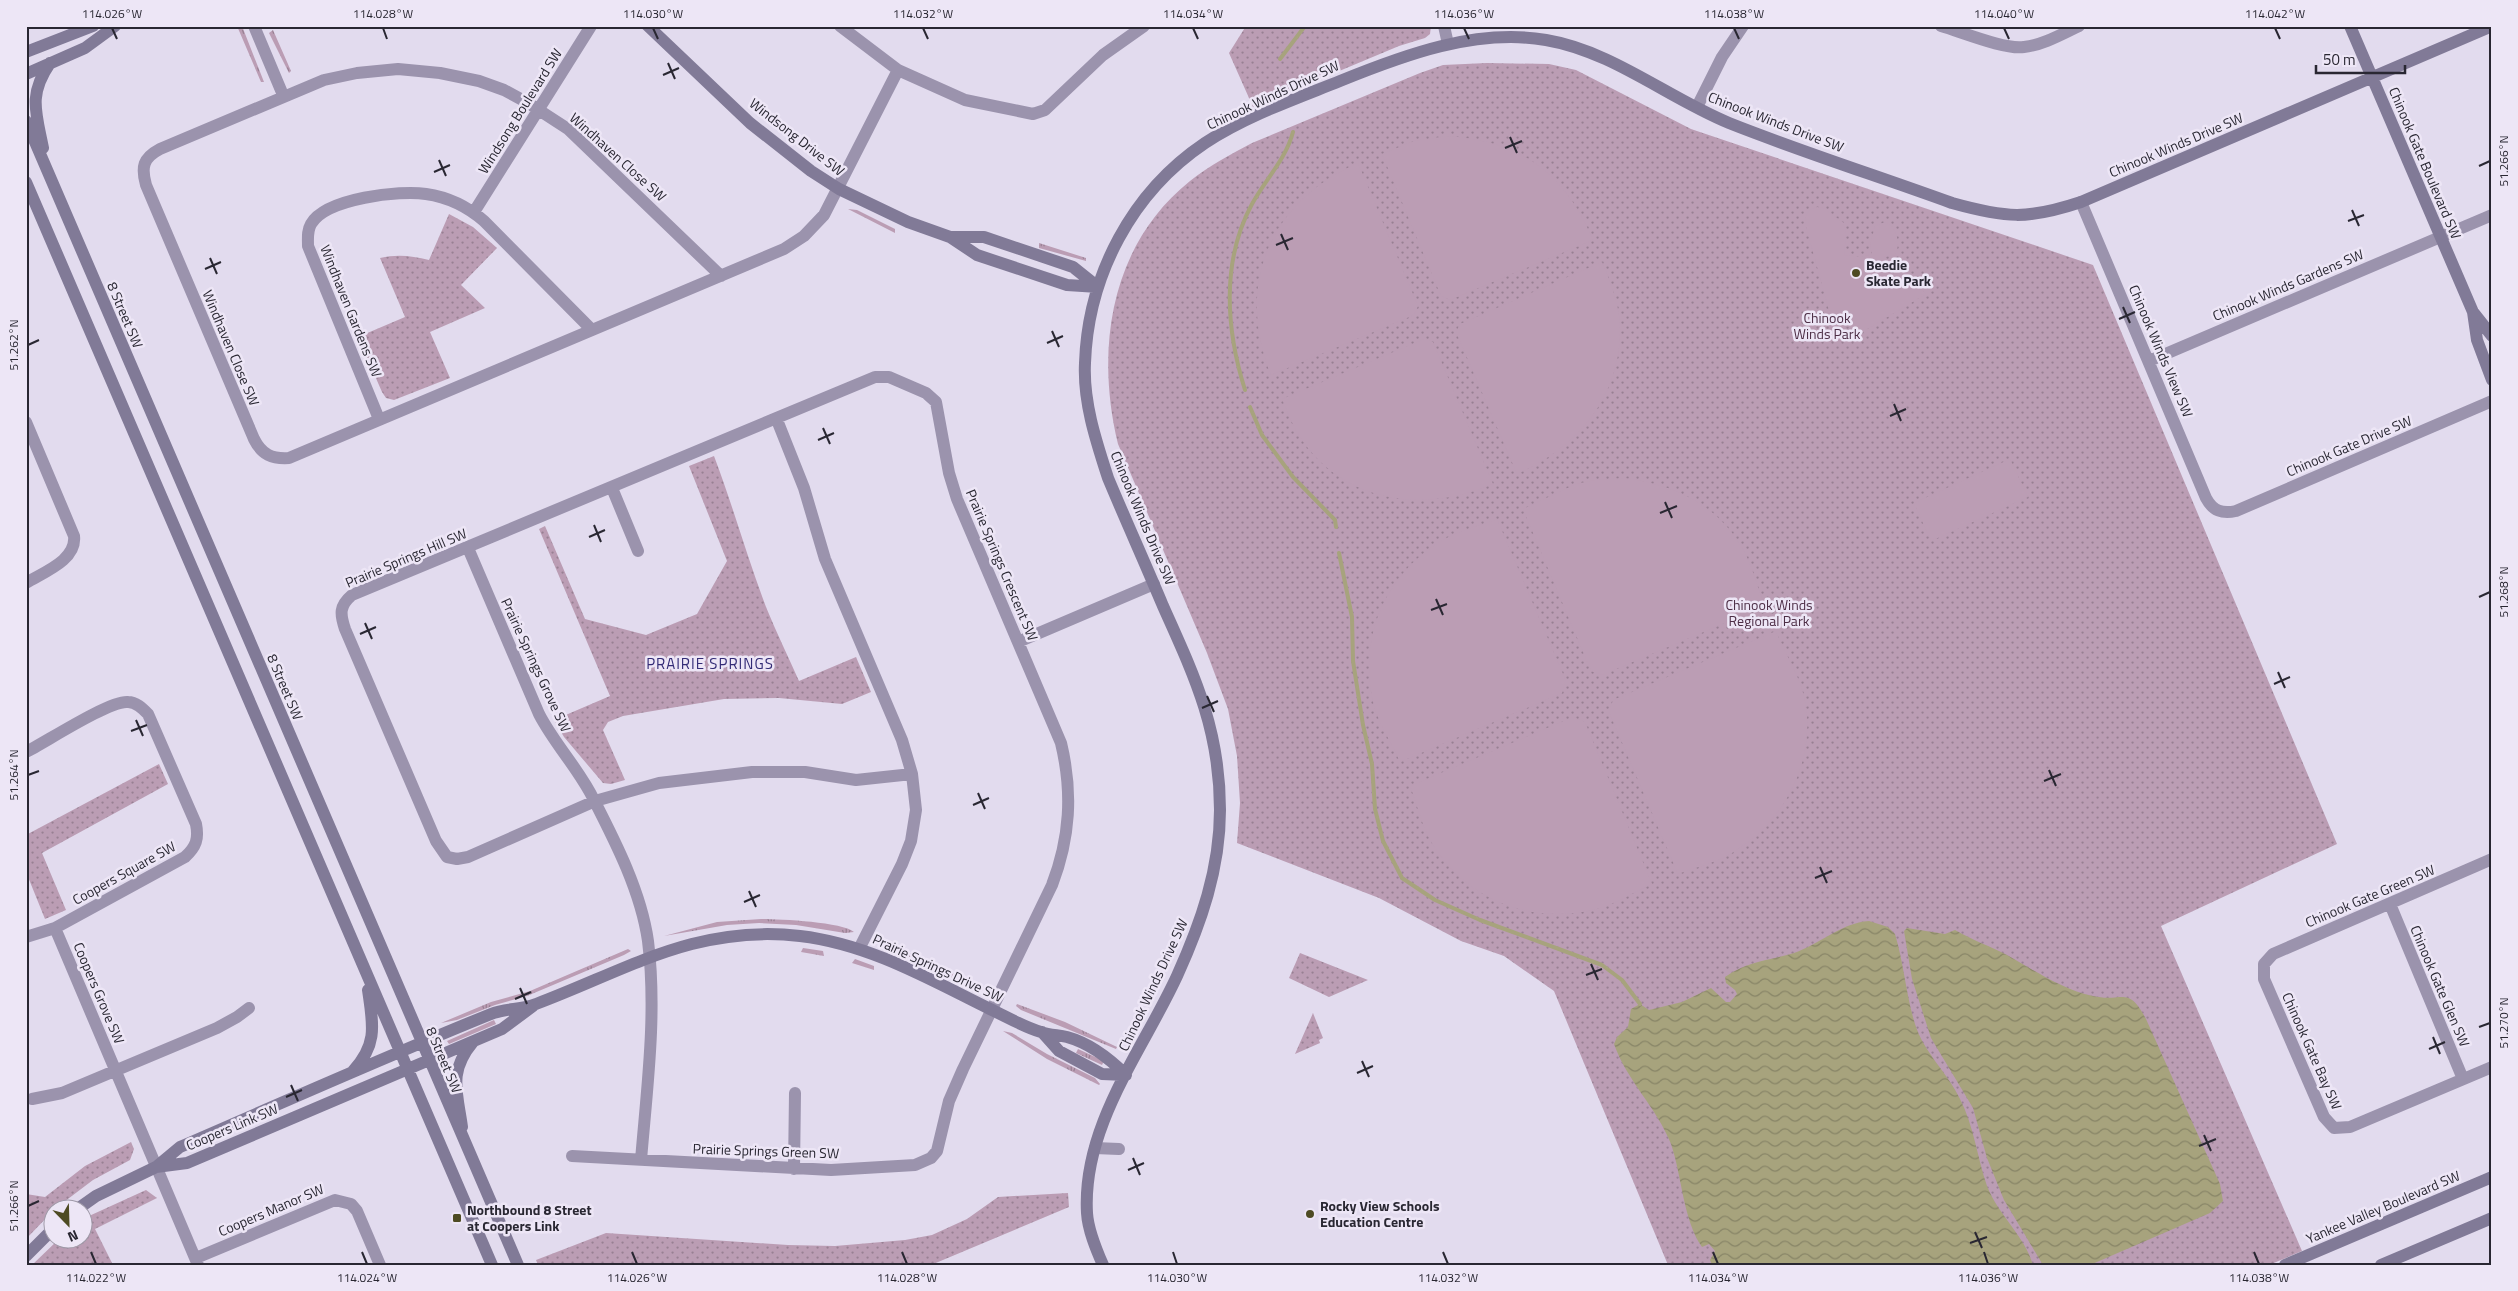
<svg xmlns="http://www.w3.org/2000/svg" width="2518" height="1291" font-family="'Titillium Web',sans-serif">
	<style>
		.grass { fill: url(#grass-tufts) }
		.park { fill: url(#park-dots) }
		.garden { fill: #bb9db4 }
		.water { fill: url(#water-waves) }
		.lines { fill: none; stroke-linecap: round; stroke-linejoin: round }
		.stream { stroke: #a7a37d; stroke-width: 4 }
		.street { stroke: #9b93ad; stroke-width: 12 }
		.secondary { stroke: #817a97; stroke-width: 12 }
		.ticks { fill: none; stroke: #292732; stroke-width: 2 }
		.poi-dot { fill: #4e4b23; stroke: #ede6f6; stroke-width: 2 }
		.labels { text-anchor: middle; stroke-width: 5; stroke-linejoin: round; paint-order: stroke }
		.street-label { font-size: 14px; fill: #292732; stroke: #ede6f6 }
		.poi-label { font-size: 14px; font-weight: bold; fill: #292732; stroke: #ede6f6; text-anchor: start }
		.park-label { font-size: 14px; fill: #4d2e46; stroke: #ede6f6 }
		.neighbourhood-label { font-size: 15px; letter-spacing: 1px; fill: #332b76; stroke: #ede6f6 }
		.neatline { fill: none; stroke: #292732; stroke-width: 2 }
		.ticks-label { font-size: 12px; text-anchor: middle; fill: #292732 }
	</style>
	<defs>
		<pattern id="grass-tufts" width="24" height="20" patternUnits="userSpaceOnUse" patternTransform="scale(1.25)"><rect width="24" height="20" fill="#bb9db4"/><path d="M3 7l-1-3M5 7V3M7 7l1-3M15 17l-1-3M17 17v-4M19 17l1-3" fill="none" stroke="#988093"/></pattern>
		<pattern id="park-dots" width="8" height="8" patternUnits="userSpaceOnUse" patternTransform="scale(1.25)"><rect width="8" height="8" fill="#bb9db4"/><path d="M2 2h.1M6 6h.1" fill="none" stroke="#988093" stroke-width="1.8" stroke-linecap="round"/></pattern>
		<pattern id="water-waves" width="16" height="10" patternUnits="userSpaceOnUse" patternTransform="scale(1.25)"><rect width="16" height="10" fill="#a7a37d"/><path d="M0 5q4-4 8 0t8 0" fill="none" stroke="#888567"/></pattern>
	</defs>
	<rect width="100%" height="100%" fill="#e2dbee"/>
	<path class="grass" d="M 237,26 L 242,26 L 264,82 L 261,82 Z
		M 273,30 L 291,71 L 289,73 L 269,33 Z
		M 848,209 L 857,210 L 895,229 L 895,233 Z
		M 1039,243 L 1086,258 L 1086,261 L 1039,248 Z
		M 761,919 C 779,919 843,922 854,932 L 845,933 L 796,925 L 759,923 L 727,925 L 664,936 L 717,922 Z
		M 885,941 L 982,987 L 981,990 L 975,989 L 892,949 Z
		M 803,948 L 823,951 L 824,956 L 801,952 Z
		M 628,949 L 631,951 L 624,955 L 527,996 L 495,1005 L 457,1020 L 441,1023 L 491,1002 L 530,991 Z
		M 855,959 L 874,966 L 874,970 L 852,963 Z
		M 1017,1004 L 1065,1022 L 1117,1047 L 1116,1049 L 1021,1010 L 1016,1006 Z
		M 494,1020 L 496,1024 L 449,1044 L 447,1041 Z
		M 1003,1031 L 1012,1033 L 1047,1054 L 1095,1078 L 1100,1084 L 1099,1085 L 1047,1059 Z
		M 1078,1049 L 1104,1061 L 1102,1065 L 1076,1053 Z"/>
	<path class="park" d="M 1246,26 L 1431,26 L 1430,34 L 1425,38 L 1399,46 L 1253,107 L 1229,53 Z
		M 1487,63 L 1549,64 L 1576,70 L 1691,129 L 2093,265 L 2337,844 L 2161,926 L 2302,1251 L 2269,1265 L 1668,1265 L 1554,991 L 1504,956 L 1461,941 L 1379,898 L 1237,843 L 1240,803 L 1237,756 L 1228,709 L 1207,653 L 1118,444 C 1095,349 1110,245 1190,181 C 1209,166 1231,154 1252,143 L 1420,73 L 1443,65 Z
		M 449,214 L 473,227 L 497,248 L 461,285 L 485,308 L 430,332 L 450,378 L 394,400 L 386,398 L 382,392 L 358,337 L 405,317 L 380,258 C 398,254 412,256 429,260 Z
		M 714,456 C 733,506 747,557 766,607 C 776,632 788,656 799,681 L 856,657 L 871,692 L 842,704 L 779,698 L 724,699 L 623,716 L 608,722 L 603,730 L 625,780 L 611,784 L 603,783 L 564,737 L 554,720 L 610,696 L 539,529 L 545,526 L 585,619 L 646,635 L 697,614 L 727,561 L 689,466 Z
		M 159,764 L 168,784 L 42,853 L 66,910 L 45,919 L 26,872 L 26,835 Z
		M 1300,953 L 1368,980 L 1329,997 L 1289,978 Z
		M 1313,1013 L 1323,1038 L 1319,1040 L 1320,1043 L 1295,1054 Z
		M 131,1142 L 134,1149 L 130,1160 L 93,1180 L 56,1208 L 52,1208 L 52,1212 L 26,1239 L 26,1194 L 45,1197 L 85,1166 Z
		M 146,1190 L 157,1198 L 95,1229 L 113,1265 L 32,1265 L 59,1239 L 82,1238 L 83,1221 L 89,1216 Z
		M 1068,1193 L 1069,1207 L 931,1265 L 538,1265 L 536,1260 L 606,1233 L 788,1245 L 835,1246 L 905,1240 L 932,1235 L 967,1219 L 998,1197 Z"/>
	<path class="garden" d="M 1447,136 C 1521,141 1564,172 1593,240 L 1450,300 L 1441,296 L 1382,154 L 1414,141 Z
		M 1358,163 L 1418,306 L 1414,315 L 1271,375 C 1235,285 1269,202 1358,163 Z
		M 1817,207 L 1823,208 L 1844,223 L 1846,235 L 1844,255 L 1862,257 L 1872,254 L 1870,245 L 1875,226 L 1885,222 C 1897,226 1901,244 1895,255 L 1884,257 L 1888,269 L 1896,276 L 1904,271 L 1926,294 L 1859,334 L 1852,327 L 1833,325 L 1805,223 C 1805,213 1808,210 1817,207 Z
		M 1602,262 C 1611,283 1620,306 1620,328 C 1621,397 1577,448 1517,474 L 1456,332 L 1460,324 Z
		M 1424,339 L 1433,342 L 1493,484 C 1426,513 1346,504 1302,440 C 1293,427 1288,413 1282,399 Z
		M 2010,459 L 2028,497 L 1931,541 L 1914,503 Z
		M 1624,478 C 1675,484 1722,507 1746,555 C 1754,572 1758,589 1765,606 L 1602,675 L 1591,671 L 1523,509 L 1576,484 L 1595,480 Z
		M 1497,519 L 1566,681 L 1562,693 L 1400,762 C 1392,743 1380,726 1374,706 C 1357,640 1384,574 1443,540 C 1460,530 1479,526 1497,519 Z
		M 1776,631 C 1783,649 1793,665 1800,683 C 1823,748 1789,820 1732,853 C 1715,863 1696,867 1678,874 L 1609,712 L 1613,700 Z
		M 1573,717 L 1585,722 L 1652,884 C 1634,892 1616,904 1597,909 C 1530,926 1464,899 1430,840 C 1421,823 1417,804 1410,786 Z"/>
	<path class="water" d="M 1869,921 L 1888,927 L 1895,934 C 1904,964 1906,995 1915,1024 C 1924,1053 1948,1073 1960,1099 C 1974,1126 1977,1157 1987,1186 C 1998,1215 2025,1236 2033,1265 L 1712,1265 L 1710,1260 L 1715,1251 L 1709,1244 L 1702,1247 C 1683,1220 1682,1176 1671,1144 C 1657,1108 1627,1081 1614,1044 L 1617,1037 L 1628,1027 L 1631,1009 L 1640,1004 L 1649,1010 L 1682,1002 L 1711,988 L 1726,1002 L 1730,1002 L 1737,994 L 1735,990 L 1726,983 L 1725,977 C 1748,961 1768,961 1794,953 C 1820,944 1841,923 1869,921 Z
		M 1907,928 L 1945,934 L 1955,930 C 1972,940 1990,946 2007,955 C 2034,970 2061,989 2093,996 C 2122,1003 2128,984 2146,1019 L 2220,1184 L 2223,1201 L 2210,1213 L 2090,1265 L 2043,1265 L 2004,1200 L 1987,1158 L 1973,1108 L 1931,1038 L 1912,979 L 1904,931 Z"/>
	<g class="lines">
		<path class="stream" d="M 1280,59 L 1305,26
			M 1245,390 C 1226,330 1221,261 1252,204 C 1265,180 1286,159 1293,132
			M 1250,407 L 1262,435 L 1293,477 L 1335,520 L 1336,527
			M 1339,553 L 1352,617 L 1353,661 L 1363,725 L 1372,764 L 1375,809 L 1383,841 L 1402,878 L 1435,900 L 1480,920 L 1602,965 L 1622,980 L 1640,1004"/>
		<path class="street" d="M 254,26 L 283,95
			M 840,26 L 898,70 L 965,100 L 1033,114 L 1045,110 L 1103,55 L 1144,26
			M 1444,26 L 1448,44
			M 1941,26 C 1962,32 2005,50 2024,47 C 2043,45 2062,34 2079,26
			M 1697,107 L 1722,57 L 1743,26
			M 2081,202 L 2206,498 C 2213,511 2222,514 2236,511 L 2492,401
			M 474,212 L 591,26
			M 721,276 L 568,129 L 528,103 L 504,90 L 479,81 L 440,73 L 398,69 L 357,73 L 324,80 L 160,149 C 143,158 141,167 146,185 L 254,439 C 262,455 272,459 289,458 L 784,249 L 804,236 L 824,215 L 898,70
			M 2149,361 L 2492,215
			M 379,419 L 308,246 C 308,238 307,231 311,224 C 326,198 400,190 426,194 C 447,197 468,207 484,221 L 592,330
			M 777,420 L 804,488 L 825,559 L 902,740 L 912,774 L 916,810 L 911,841 L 902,864 L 859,949
			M 26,422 L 74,536 C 77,560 44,572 26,583
			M 612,488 L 638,551
			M 468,548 L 539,714 C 555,745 579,769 594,800 C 616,843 641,892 648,941 C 657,1013 647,1087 641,1160
			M 1018,642 L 1154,584
			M 26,752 C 46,742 110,700 128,702 C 136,702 142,708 148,714 L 196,824 C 199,839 196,847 185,857 L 55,928 L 26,937
			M 2492,859 L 2273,954 L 2264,964 L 2264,979 L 2324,1117 L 2334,1128 L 2350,1127 L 2492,1067
			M 2390,904 L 2463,1079
			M 55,928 L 198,1265
			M 32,1099 L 62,1093 L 217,1028 L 237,1017 L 249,1008
			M 1095,1148 L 1119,1149
			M 572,1156 L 831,1170 L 915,1165 L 931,1158 L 937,1151 L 949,1101 L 963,1069 L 1052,885 C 1070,838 1073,793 1061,743 L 957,499 L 949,473 L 936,402 L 926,393 L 889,377 L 875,377 L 352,595 C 339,606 340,614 345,629 L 436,841 L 447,857 L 457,859 L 468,857 L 595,801 L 659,783 L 752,772 L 805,772 L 856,780 L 912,774
			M 794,1169 L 795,1093
			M 196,1258 L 335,1200 L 351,1204 L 357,1211 L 380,1265"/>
		<path class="secondary" d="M 648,26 L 750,123 L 811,171 L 839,189 L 908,222 L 950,237 L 977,255 L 1067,285 L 1098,287
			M 2350,26 L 2473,312 L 2492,336
			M 26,52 L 93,26
			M 26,74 L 85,48 L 115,26
			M 26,121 L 518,1265
			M 43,148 C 36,112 28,95 50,63
			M 26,182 L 492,1265
			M 950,237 L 984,237 L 1073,267 L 1098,287
			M 2473,312 L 2477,340 L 2492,380
			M 1042,1032 L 1059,1051 L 1102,1074 L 1126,1075
			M 353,1071 C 378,1044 373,1025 368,990
			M 462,1127 C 457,1091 448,1072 473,1042
			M 156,1167 L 187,1163 L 502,1029 L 533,1006
			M 79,1208 L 96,1196 L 156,1167 L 180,1147 C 284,1102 387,1056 491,1014 C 506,1008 522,1010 536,1004 C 627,970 696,924 800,936 C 869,944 929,979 990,1009 C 1007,1017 1024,1027 1041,1032 C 1049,1035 1058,1035 1067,1037 C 1089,1043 1110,1059 1126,1075
			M 26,1256 L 52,1230
			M 1103,1265 C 1096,1249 1088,1230 1087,1213 C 1082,1126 1143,1050 1177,976 C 1201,923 1220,869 1220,810 C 1220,730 1195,677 1163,606 C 1145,563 1126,521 1108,478 C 1096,441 1083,402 1085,363 C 1088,275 1132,192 1205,143 C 1246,116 1295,99 1340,81 C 1404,55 1476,28 1546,40 C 1612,51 1668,98 1729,123 C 1802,152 1878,176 1952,203 C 2006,218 2027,220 2081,202 L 2492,26
			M 2285,1265 L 2492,1177
			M 2381,1265 L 2492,1218"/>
	</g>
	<path class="ticks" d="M 112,28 L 117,39M 383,28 L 387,39M 653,28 L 658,39M 923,28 L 928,39M 1193,28 L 1198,39M 1464,28 L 1469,39M 1734,28 L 1739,39M 2004,28 L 2009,39M 2275,28 L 2280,39M 668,63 L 675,79M 663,75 L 679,68M 1510,137 L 1517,153M 1505,148 L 1522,141M 439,160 L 446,176M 2479,166 L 2490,161M 434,172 L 450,165M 2352,210 L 2359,226M 2348,221 L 2364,215M 1281,234 L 1288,250M 1276,245 L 1293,238M 210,258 L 217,274M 205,269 L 221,262M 2123,307 L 2130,323M 2119,319 L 2135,312M 1052,331 L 1059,347M 1047,343 L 1063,336M 28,345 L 39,340M 1894,404 L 1901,421M 1890,416 L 1906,409M 823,428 L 830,444M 818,440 L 834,433M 1665,502 L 1672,518M 1660,513 L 1677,506M 594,525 L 601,542M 589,537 L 605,530M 2479,597 L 2490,592M 1436,599 L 1443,615M 1431,610 L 1447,604M 365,623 L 372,639M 360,634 L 376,627M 2278,672 L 2285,688M 2274,684 L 2290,677M 1207,696 L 1214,712M 1202,708 L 1218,701M 136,720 L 143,736M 131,731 L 147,725M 2049,770 L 2056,786M 28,775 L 39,771M 2044,781 L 2061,774M 978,793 L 985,809M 973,805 L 989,798M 1820,867 L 1827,883M 1815,878 L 1832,871M 749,891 L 756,907M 744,902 L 760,895M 1591,964 L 1598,980M 1586,975 L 1602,969M 520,988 L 527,1004M 515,999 L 531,992M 2479,1027 L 2490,1023M 2433,1037 L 2440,1054M 2429,1049 L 2445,1042M 1362,1061 L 1369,1077M 1357,1073 L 1373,1066M 291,1085 L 298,1101M 286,1097 L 302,1090M 2204,1135 L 2211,1151M 2199,1146 L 2216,1139M 1133,1158 L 1140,1175M 1128,1170 L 1144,1163M 28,1206 L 39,1201M 1975,1232 L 1982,1248M 1970,1243 L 1987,1237M 91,1252 L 96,1264M 362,1252 L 367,1264M 632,1252 L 637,1264M 902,1252 L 907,1264M 1173,1252 L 1177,1264M 1443,1252 L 1448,1264M 1713,1252 L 1718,1264M 1984,1252 L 1988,1264M 2254,1252 L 2259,1264"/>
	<g class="poi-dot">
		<circle cx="1856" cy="273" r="5"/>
		<circle cx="1310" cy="1214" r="5"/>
		<rect x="452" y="1213" width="10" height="10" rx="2.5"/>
	</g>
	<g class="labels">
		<g class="street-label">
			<text transform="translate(1273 95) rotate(-25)" y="5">Chinook Winds Drive SW</text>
			<text transform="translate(520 111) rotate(-58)" y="5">Windsong Boulevard SW</text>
			<text transform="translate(1776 122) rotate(21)" y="5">Chinook Winds Drive SW</text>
			<text transform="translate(797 137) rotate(38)" y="5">Windsong Drive SW</text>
			<text transform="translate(2176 145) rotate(-23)" y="5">Chinook Winds Drive SW</text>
			<text transform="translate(618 157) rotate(42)" y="5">Windhaven Close SW</text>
			<text transform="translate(2425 163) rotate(67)" y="5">Chinook Gate Boulevard SW</text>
			<text transform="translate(2288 285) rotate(-23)" y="5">Chinook Winds Gardens SW</text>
			<text transform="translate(351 311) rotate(68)" y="5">Windhaven Gardens SW</text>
			<text transform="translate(125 315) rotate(67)" y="5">8 Street SW</text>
			<text transform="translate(231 348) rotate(67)" y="5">Windhaven Close SW</text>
			<text transform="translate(2161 351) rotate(67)" y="5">Chinook Winds View SW</text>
			<text transform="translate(2349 446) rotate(-23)" y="5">Chinook Gate Drive SW</text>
			<text transform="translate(1143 518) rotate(67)" y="5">Chinook Winds Drive SW</text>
			<text transform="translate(406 558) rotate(-23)" y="5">Prairie Springs Hill SW</text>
			<text transform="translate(1002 565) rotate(67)" y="5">Prairie Springs Crescent SW</text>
			<text transform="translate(536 665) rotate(65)" y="5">Prairie Springs Grove SW</text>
			<text transform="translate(285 687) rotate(67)" y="5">8 Street SW</text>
			<text transform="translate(124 873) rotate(-29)" y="5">Coopers Square SW</text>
			<text transform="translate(2370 896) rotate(-23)" y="5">Chinook Gate Green SW</text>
			<text transform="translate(938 968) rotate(25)" y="5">Prairie Springs Drive SW</text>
			<text transform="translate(1153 985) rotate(-65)" y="5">Chinook Winds Drive SW</text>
			<text transform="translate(2440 986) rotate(67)" y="5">Chinook Gate Glen SW</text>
			<text transform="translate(99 993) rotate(67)" y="5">Coopers Grove SW</text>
			<text transform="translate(2312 1051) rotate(66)" y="5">Chinook Gate Bay SW</text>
			<text transform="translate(444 1060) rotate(67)" y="5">8 Street SW</text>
			<text transform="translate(232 1127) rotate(-23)" y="5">Coopers Link SW</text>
			<text transform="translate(766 1151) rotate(2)" y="5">Prairie Springs Green SW</text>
			<text transform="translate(2383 1207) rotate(-23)" y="5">Yankee Valley Boulevard SW</text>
			<text transform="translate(271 1210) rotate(-23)" y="5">Coopers Manor SW</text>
		</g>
		<g class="poi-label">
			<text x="1866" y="270">Beedie<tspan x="1866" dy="16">Skate Park</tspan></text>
			<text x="1320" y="1211">Rocky View Schools<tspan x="1320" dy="16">Education Centre</tspan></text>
			<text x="467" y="1215">Northbound 8 Street<tspan x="467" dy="16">at Coopers Link</tspan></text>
		</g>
		<g class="park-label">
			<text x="1827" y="323">Chinook<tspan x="1827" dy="16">Winds Park</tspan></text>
			<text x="1769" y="610">Chinook Winds<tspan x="1769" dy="16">Regional Park</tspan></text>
		</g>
		<g class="neighbourhood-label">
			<text x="710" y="669">PRAIRIE SPRINGS</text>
		</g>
	</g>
	<rect width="2518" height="1291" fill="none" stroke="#ede6f6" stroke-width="55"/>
	<g transform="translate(68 1224) rotate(157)"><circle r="24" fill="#ede6f6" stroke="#9f9aa8"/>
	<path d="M0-4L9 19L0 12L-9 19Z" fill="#4e4b23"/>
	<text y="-8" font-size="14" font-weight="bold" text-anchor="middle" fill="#292732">N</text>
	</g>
	<path d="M2316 65v8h89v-8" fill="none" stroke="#292732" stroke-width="2.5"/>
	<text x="2323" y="65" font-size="15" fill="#292732" stroke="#ede6f6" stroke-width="4" paint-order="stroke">50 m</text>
	<rect x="28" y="28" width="2462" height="1236" class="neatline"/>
	<g class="ticks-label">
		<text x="112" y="18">114.026°W</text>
		<text x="383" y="18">114.028°W</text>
		<text x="653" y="18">114.030°W</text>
		<text x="923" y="18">114.032°W</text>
		<text x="1193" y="18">114.034°W</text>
		<text x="1464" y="18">114.036°W</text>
		<text x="1734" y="18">114.038°W</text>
		<text x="2004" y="18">114.040°W</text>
		<text x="2275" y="18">114.042°W</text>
		<text transform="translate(2504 161) rotate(-90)" y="4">51.266°N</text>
		<text transform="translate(14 345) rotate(-90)" y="4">51.262°N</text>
		<text transform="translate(2504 592) rotate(-90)" y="4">51.268°N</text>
		<text transform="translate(14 775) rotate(-90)" y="4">51.264°N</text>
		<text transform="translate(2504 1023) rotate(-90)" y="4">51.270°N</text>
		<text transform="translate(14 1206) rotate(-90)" y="4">51.266°N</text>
		<text x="96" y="1282">114.022°W</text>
		<text x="367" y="1282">114.024°W</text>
		<text x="637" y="1282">114.026°W</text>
		<text x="907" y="1282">114.028°W</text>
		<text x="1177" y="1282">114.030°W</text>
		<text x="1448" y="1282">114.032°W</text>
		<text x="1718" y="1282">114.034°W</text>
		<text x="1988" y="1282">114.036°W</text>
		<text x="2259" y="1282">114.038°W</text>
	</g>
</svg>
